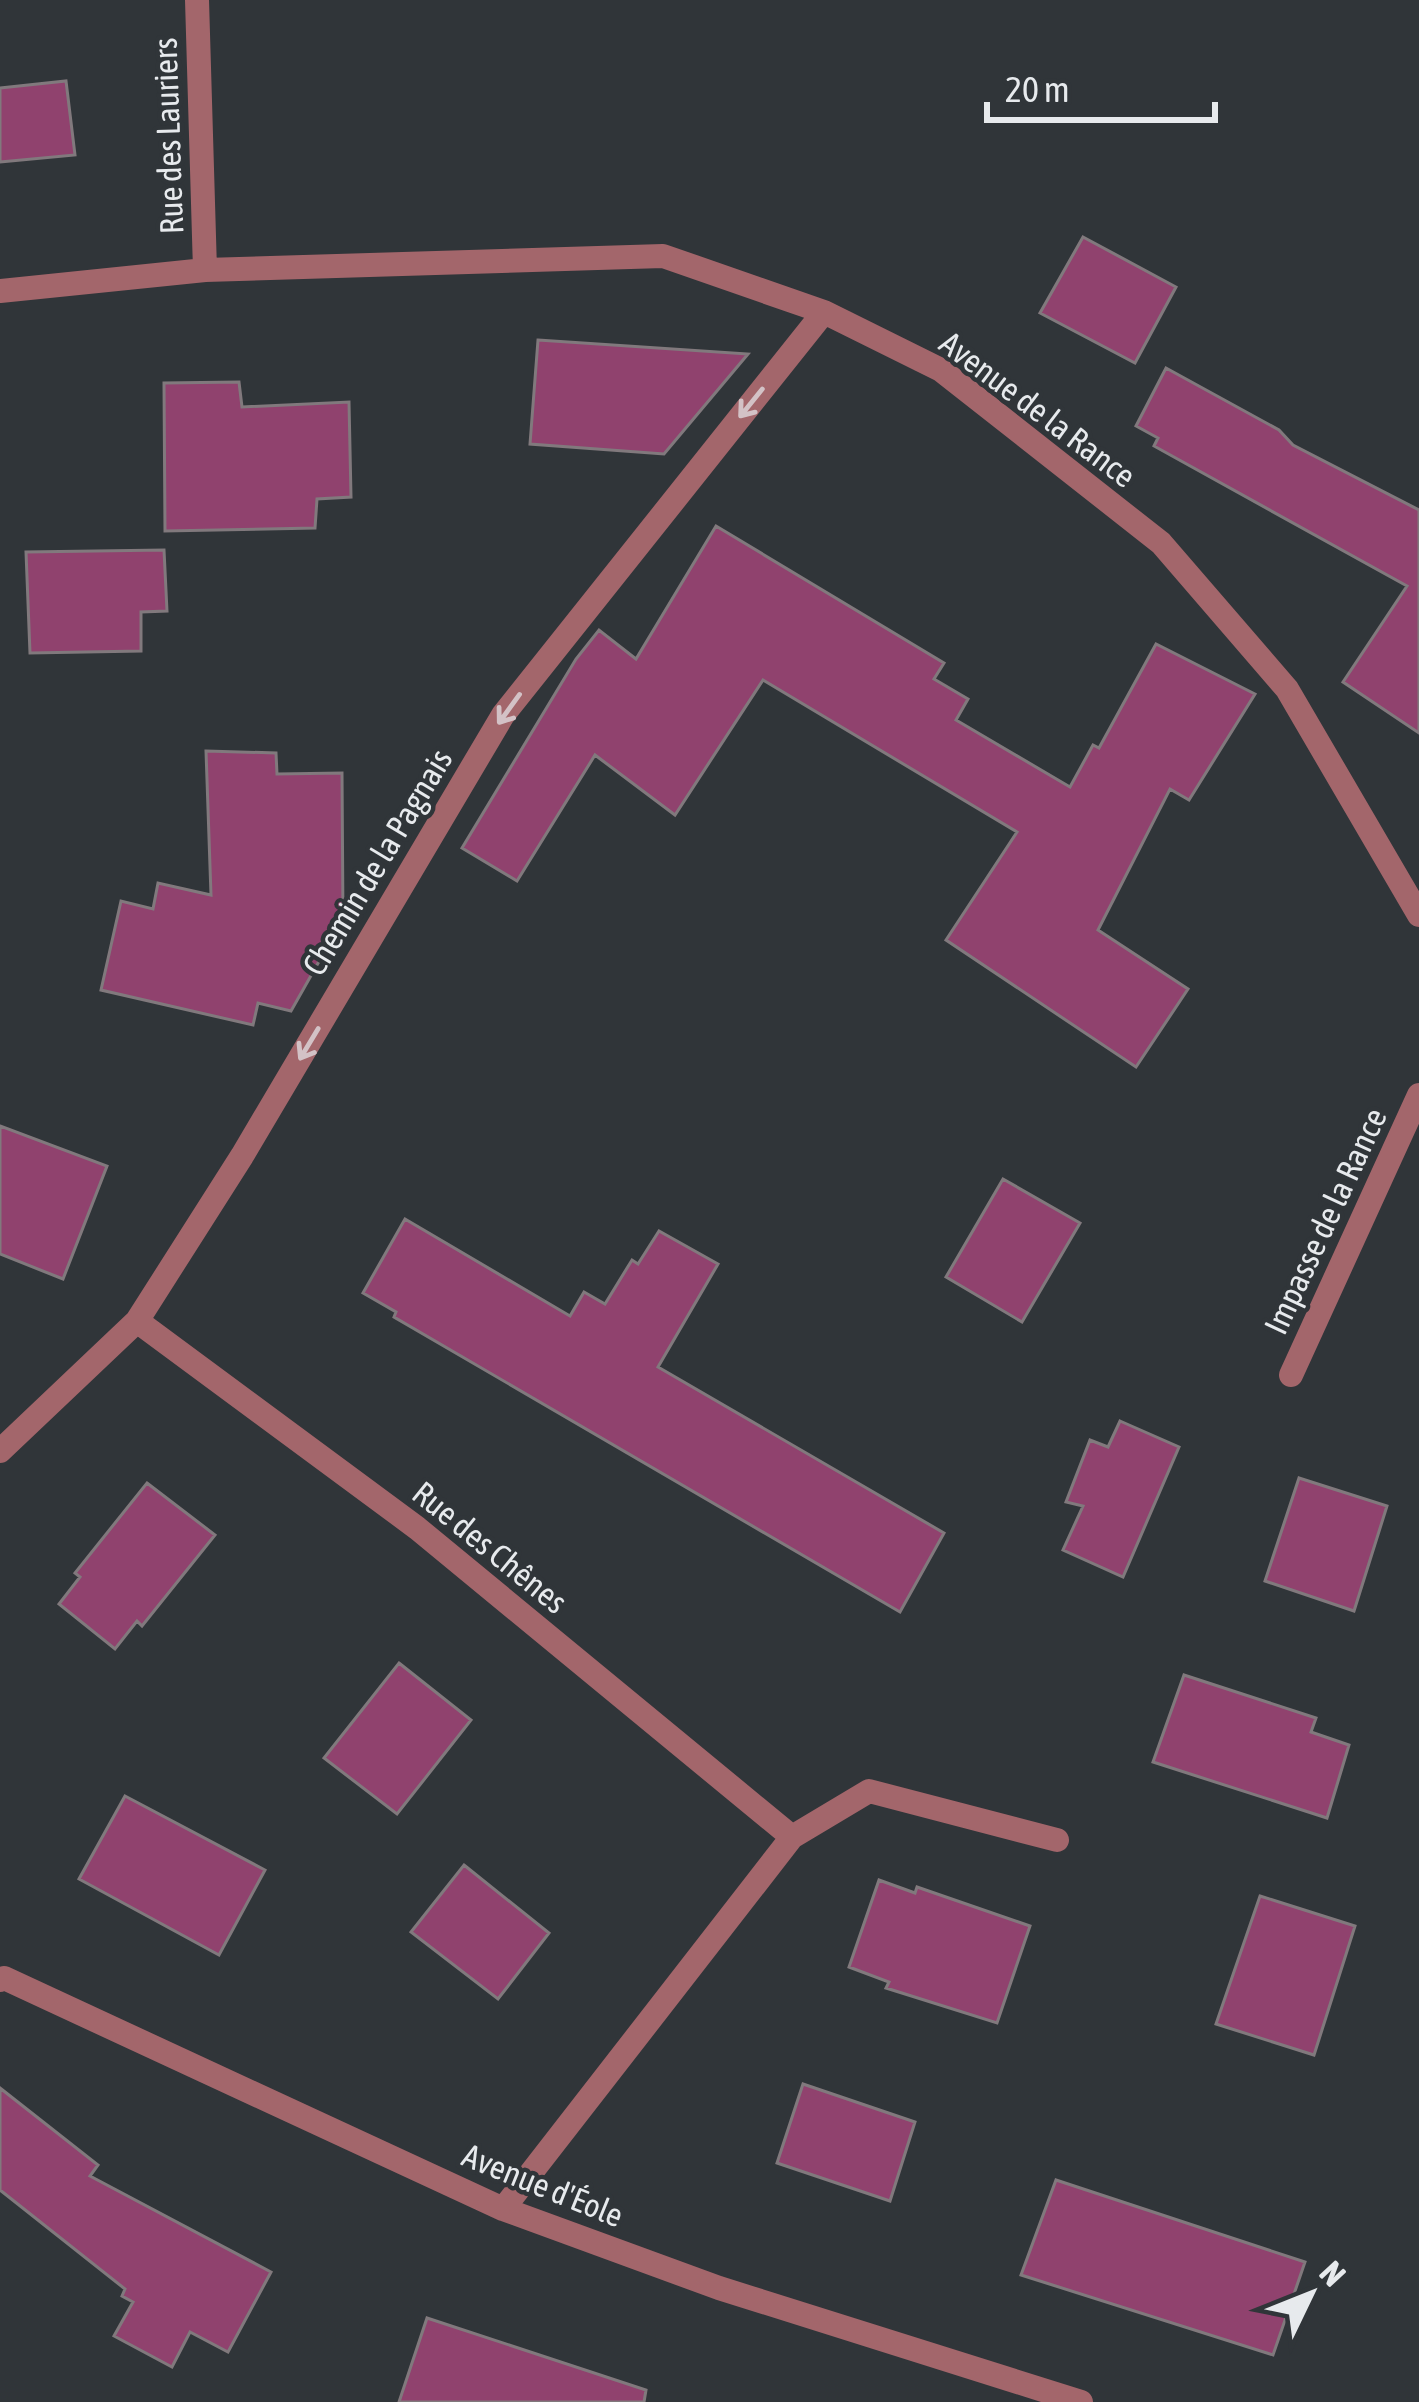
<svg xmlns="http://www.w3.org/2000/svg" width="1419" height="2402" font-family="'Asap Condensed',sans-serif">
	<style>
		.building { fill: #90426e; stroke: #81797d; stroke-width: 3 }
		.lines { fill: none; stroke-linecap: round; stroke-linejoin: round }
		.street { stroke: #a3666b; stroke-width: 24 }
		.oneway { stroke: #d3c2c6 }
		.labels { text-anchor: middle; stroke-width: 9; stroke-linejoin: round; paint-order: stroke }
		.street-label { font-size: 33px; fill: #e7eaed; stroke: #303539 }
	</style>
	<rect width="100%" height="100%" fill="#303539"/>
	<path class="building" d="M 66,81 L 75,155 L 0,162 L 0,88 Z
		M 1083,237 L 1176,287 L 1135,363 L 1040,313 Z
		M 538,340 L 748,354 L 664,454 L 530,444 Z
		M 1166,368 L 1279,430 L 1293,445 L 1419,510 L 1419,733 L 1343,682 L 1407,586 L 1154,446 L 1158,438 L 1136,426 Z
		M 239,382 L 242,407 L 349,402 L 351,497 L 317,499 L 315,528 L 165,531 L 164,383 Z
		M 716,526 L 944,663 L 934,679 L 968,699 L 956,720 L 1070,787 L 1093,745 L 1099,748 L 1156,644 L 1255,694 L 1189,800 L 1170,789 L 1098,930 L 1188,989 L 1136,1067 L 946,940 L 1017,832 L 763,680 L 675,815 L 595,755 L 517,881 L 462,848 L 576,659 L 599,630 L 636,659 Z
		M 164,550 L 167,611 L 141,612 L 141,651 L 30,653 L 26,552 Z
		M 206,751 L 276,753 L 277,774 L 342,773 L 343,919 L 291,1011 L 258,1003 L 253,1025 L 101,990 L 121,901 L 153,909 L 158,883 L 211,895 Z
		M 0,1126 L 107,1166 L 63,1279 L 0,1254 Z
		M 1003,1179 L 1080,1223 L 1022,1322 L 946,1277 Z
		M 405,1219 L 570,1316 L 584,1292 L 605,1304 L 632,1260 L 638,1264 L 659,1231 L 718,1264 L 658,1367 L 944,1533 L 900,1612 L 394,1317 L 396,1312 L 363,1293 Z
		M 1120,1421 L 1179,1447 L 1123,1577 L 1063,1550 L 1083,1506 L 1066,1502 L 1090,1440 L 1108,1447 Z
		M 1299,1478 L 1387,1506 L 1354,1611 L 1265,1581 Z
		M 147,1483 L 215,1535 L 142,1626 L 137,1621 L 115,1649 L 59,1604 L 80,1577 L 75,1573 Z
		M 399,1663 L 471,1720 L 397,1814 L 324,1758 Z
		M 1184,1675 L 1316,1718 L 1311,1732 L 1349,1745 L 1327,1818 L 1153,1762 Z
		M 125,1796 L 265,1870 L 219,1955 L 79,1879 Z
		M 464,1865 L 549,1933 L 498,1999 L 411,1932 Z
		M 879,1880 L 915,1893 L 917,1887 L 1030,1926 L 997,2023 L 886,1988 L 889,1982 L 849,1967 Z
		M 1260,1896 L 1355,1926 L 1314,2055 L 1216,2024 Z
		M 803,2084 L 915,2122 L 890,2201 L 777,2163 Z
		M 0,2088 L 98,2165 L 90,2176 L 271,2272 L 228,2352 L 190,2332 L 172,2367 L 114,2336 L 133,2302 L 122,2296 L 125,2289 L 0,2190 Z
		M 1056,2180 L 1305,2262 L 1273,2355 L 1021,2275 Z
		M 427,2318 L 646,2390 L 644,2402 L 399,2402 Z"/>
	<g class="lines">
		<path class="street" d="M 197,0 L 205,270
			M 0,291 L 205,270 L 663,256 L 824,312 L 941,370 L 1161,543 L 1287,689 L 1419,915
			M 137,1321 L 417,1528 L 792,1837 L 869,1791 L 1057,1840
			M 1291,1375 L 1419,1095
			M 0,1451 L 137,1321 L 242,1156 L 503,715 L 824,312
			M 0,1980 L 4,1978 L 503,2209 L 719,2288 L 1081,2402
			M 503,2209 L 792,1837"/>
	</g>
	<defs><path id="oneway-shaft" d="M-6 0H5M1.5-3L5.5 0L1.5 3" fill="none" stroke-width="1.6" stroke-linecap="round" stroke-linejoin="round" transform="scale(3)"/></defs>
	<g class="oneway">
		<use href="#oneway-shaft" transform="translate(751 403) rotate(129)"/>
		<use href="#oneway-shaft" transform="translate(509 709) rotate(126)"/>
		<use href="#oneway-shaft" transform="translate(309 1044) rotate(121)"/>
	</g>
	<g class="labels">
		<g class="street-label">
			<text transform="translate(168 136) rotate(-92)" y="12">Rue des Lauriers</text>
			<text transform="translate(1038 409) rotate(37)" y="12">Avenue de la Rance</text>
			<text transform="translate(377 862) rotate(-59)" y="12">Chemin de la Pagnais</text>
			<text transform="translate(1325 1221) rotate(-65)" y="12">Impasse de la Rance</text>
			<text transform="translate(490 1547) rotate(39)" y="12">Rue des Chênes</text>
			<text transform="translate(543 2185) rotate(22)" y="12">Avenue d'Éole</text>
		</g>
	</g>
	<g transform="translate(1311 2294) rotate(47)" stroke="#303539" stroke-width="9" paint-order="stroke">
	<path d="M0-9L21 45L0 30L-21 45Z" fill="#e7eaed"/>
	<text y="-18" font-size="33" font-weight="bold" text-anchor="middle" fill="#e7eaed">N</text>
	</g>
	<path d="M987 102v18h228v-18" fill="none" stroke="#e7eaed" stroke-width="6"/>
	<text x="1005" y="102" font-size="36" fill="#e7eaed" stroke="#303539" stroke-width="9" paint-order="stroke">20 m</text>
</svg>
